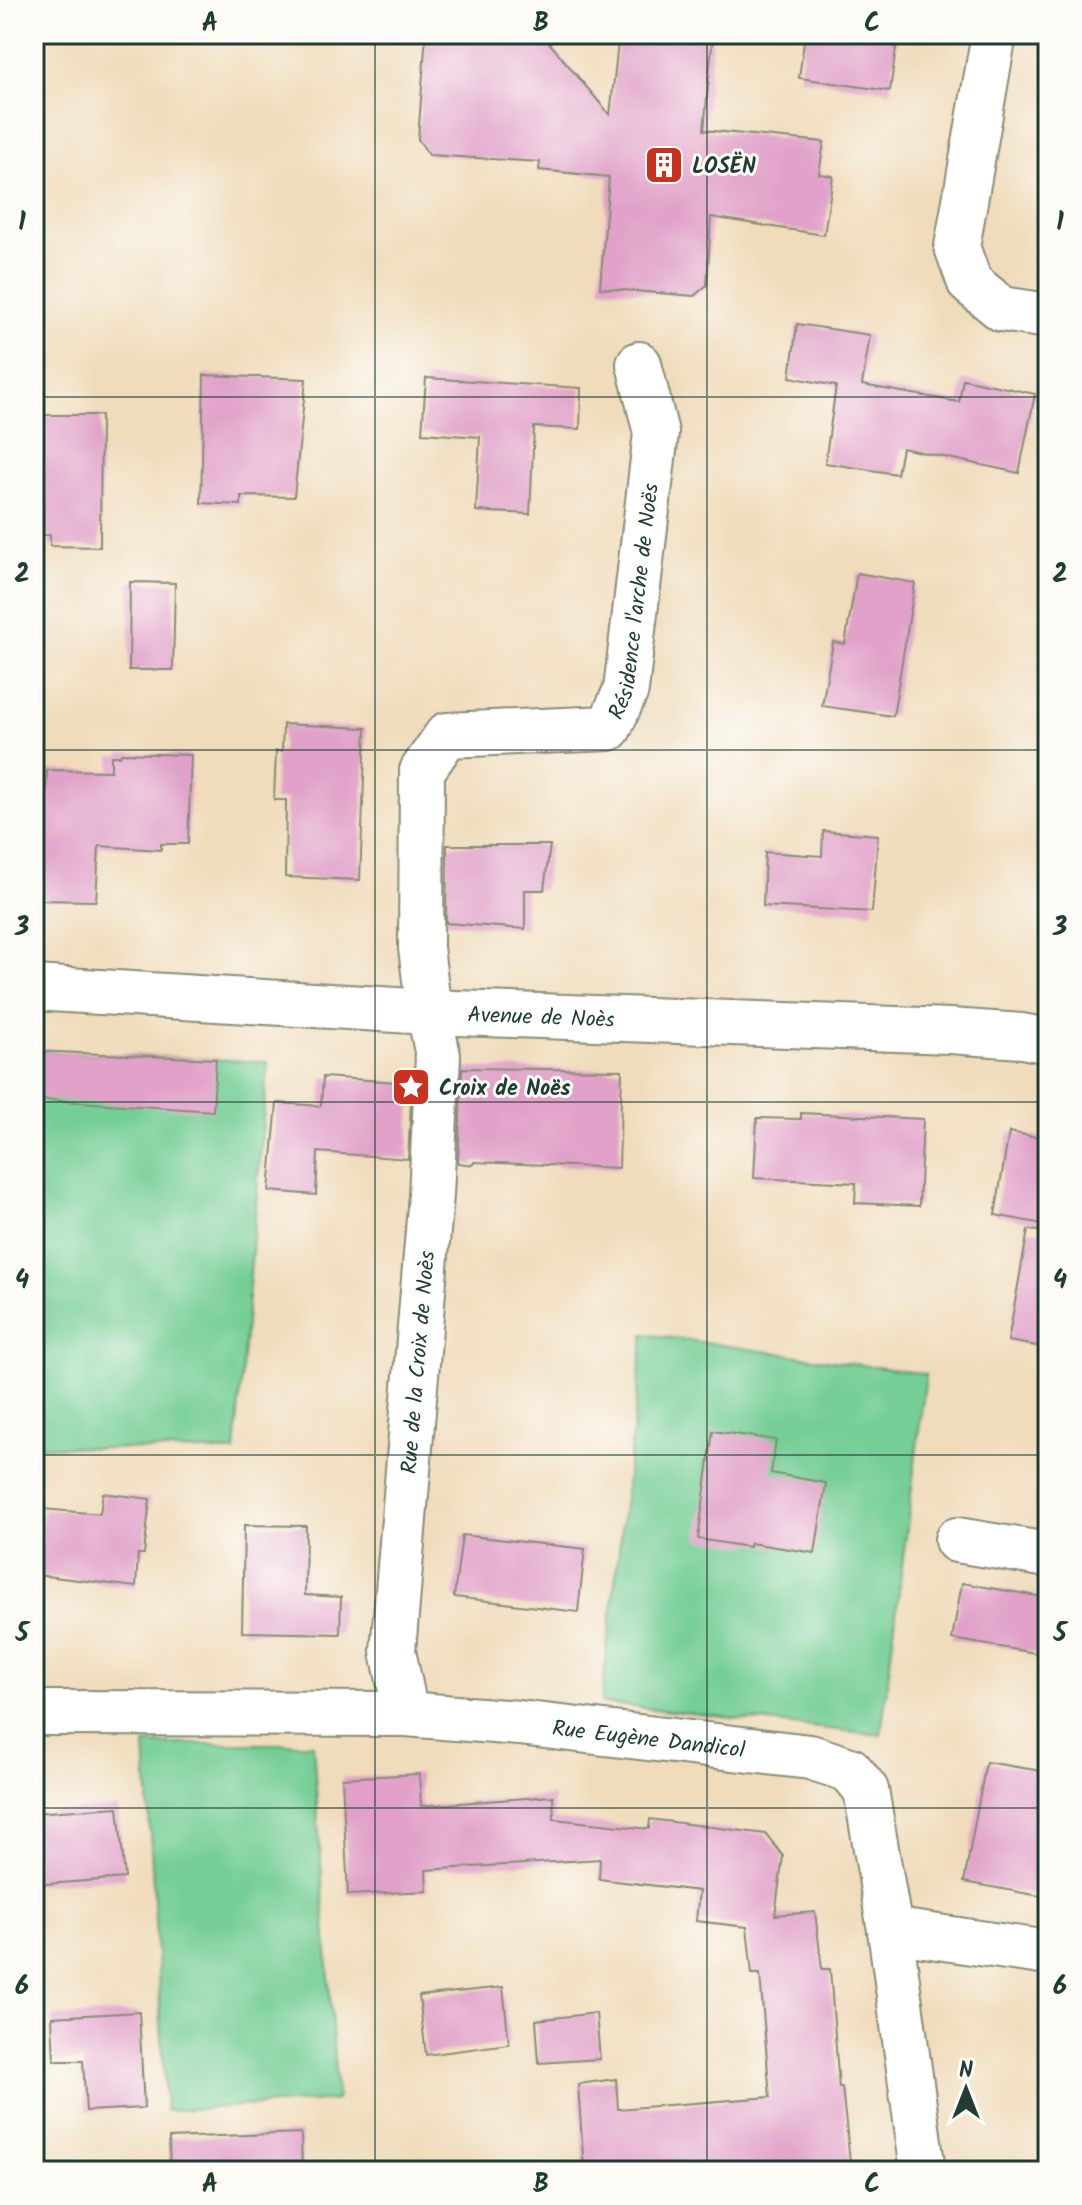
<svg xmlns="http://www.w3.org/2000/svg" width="1082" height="2205" font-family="Kalam,sans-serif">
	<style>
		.green { fill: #74ce95; stroke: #4a8664; stroke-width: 2 }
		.building { fill: #e1a1c9 }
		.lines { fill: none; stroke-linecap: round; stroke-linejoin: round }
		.minor-casing { stroke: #888c78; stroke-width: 48 }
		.minor { stroke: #fff; stroke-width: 44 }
		.grid { fill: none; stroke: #1f3d34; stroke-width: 2; stroke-opacity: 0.55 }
		.labels { text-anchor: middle; stroke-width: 6; stroke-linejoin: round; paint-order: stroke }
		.poi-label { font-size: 22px; font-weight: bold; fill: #1f3d34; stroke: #fdfcf7; text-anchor: start }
		.street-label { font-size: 22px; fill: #1f3d34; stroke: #fdfcf7 }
		.neatline { fill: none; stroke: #1f3d34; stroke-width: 3 }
		.grid-label { font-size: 26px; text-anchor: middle; font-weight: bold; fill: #1f3d34 }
	</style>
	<rect width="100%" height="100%" fill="#fdfcf7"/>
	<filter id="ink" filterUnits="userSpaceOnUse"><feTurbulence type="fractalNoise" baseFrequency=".0125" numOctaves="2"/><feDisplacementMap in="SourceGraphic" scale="16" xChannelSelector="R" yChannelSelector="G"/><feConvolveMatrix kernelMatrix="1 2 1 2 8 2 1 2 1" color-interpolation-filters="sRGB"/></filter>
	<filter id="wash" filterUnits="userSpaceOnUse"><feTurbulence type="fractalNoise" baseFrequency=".006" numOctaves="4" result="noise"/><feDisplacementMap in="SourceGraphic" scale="32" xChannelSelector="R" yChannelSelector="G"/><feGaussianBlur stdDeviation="1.8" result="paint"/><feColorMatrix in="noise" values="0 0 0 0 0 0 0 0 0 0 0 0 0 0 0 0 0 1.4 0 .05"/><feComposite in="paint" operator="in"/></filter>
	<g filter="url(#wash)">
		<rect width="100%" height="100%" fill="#f0dcbb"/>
		<path class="green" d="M 34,1051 L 268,1062 L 235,1452 L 34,1446 Z
			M 644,1334 L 926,1374 L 881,1735 L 601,1703 Z
			M 145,1744 L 313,1744 L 337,2100 L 166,2111 Z"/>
		<g id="blocks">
			<path class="building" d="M 426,34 L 542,34 L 610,115 L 619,34 L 713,34 L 704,130 L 824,142 L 819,174 L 833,176 L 824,235 L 711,217 L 707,285 L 694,296 L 600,288 L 609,177 L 539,170 L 540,162 L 429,155 L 418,139 Z
				M 805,34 L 898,34 L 890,91 L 799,78 Z
				M 797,324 L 870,335 L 862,385 L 959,402 L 963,379 L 1035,394 L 1019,473 L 902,448 L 897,474 L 825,463 L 836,386 L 790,377 Z
				M 204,375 L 306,379 L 294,497 L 241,496 L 241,505 L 201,503 Z
				M 426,378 L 581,388 L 580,429 L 534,427 L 530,514 L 476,511 L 480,437 L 422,433 Z
				M 43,415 L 101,415 L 100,547 L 50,546 L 50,535 L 43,535 L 43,510 L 34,509 L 34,440 L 41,440 Z
				M 857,573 L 915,583 L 893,716 L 822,706 L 833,642 L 845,644 Z
				M 130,582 L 175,583 L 173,670 L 129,670 Z
				M 283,724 L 366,728 L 360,880 L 285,877 L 286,800 L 274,800 L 276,751 L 282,751 Z
				M 121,753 L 191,755 L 188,844 L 161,844 L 161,850 L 99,846 L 96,901 L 36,900 L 34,793 L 46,795 L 47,770 L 111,771 L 111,756 L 120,756 Z
				M 823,831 L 878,835 L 872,912 L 763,906 L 765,852 L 822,856 Z
				M 447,845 L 550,845 L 544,890 L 525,890 L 525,929 L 446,923 Z
				M 34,1051 L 216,1059 L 213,1111 L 34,1099 Z
				M 462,1068 L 622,1070 L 619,1168 L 474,1162 L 473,1165 L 458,1163 Z
				M 323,1077 L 412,1083 L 408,1159 L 318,1152 L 316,1195 L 269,1191 L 277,1103 L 321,1106 Z
				M 801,1113 L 923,1119 L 919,1206 L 855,1203 L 856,1183 L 754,1178 L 757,1118 L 801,1119 Z
				M 1009,1132 L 1048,1139 L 1048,1225 L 995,1215 Z
				M 1028,1230 L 1048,1232 L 1048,1348 L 1008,1341 Z
				M 713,1431 L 776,1440 L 771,1473 L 826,1483 L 815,1553 L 750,1543 L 749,1547 L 698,1539 Z
				M 103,1493 L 150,1499 L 144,1554 L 138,1554 L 136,1587 L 37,1575 L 43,1509 L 100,1514 Z
				M 244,1525 L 306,1526 L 305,1595 L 341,1597 L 340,1634 L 242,1632 Z
				M 462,1535 L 585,1549 L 578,1612 L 454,1597 Z
				M 962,1583 L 1048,1598 L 1048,1618 L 1042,1654 L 952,1639 Z
				M 986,1762 L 1048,1772 L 1048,1855 L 1040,1896 L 964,1882 Z
				M 419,1774 L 421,1806 L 553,1796 L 554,1819 L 649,1829 L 650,1819 L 766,1834 L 783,1856 L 775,1915 L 815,1912 L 822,1969 L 830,1969 L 839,2088 L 842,2087 L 851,2171 L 787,2171 L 786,2164 L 675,2171 L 584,2171 L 578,2084 L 616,2079 L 618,2109 L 770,2097 L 760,1974 L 752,1974 L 747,1927 L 696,1921 L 699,1891 L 599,1879 L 600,1859 L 426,1870 L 427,1891 L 348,1895 L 342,1778 Z
				M 118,1807 L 125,1878 L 34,1885 L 34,1813 Z
				M 503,1987 L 509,2044 L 426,2055 L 419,1996 Z
				M 139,2012 L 144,2108 L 86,2111 L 83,2061 L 54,2061 L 52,2017 Z
				M 596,2013 L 600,2059 L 539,2063 L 536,2020 Z
				M 301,2133 L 302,2171 L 170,2171 L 169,2138 Z"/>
		</g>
	</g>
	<g filter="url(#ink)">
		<use href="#blocks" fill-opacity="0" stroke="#888c78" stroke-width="2"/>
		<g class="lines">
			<g class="minor-casing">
				<g id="minor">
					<path d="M 994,34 L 957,247 L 970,283 L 1002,309 L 1048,316"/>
					<path id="s1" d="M 34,988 L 429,1012 L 950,1031 L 1022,1036 L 1048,1041"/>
					<path d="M 957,1540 L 1048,1555"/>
					<path id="s2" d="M 34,1713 L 406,1714 L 519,1723 L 810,1757 L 850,1770 L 866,1790 L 890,1930 L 923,2171"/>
					<path id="s3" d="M 406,1714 L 393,1651 L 431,1195 L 438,1056 L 429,1012 L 421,948 L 422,771 L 447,735 L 609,728 L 626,690 L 656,433 L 639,364"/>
					<path d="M 890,1930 L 1048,1953"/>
				</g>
			</g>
			<use href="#minor" class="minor"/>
		</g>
	</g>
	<path class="grid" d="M 375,34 L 375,2171M 707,34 L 707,2171M 34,397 L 1048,397M 34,750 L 1048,750M 34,1102 L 1048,1102M 34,1455 L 1048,1455M 34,1808 L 1048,1808"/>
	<defs>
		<g id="building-square" transform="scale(2)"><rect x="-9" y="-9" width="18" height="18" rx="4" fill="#c8321e" stroke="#fdfcf7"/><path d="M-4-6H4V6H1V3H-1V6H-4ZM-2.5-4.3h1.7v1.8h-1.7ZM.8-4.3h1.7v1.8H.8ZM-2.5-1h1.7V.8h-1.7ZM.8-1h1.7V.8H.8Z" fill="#fff"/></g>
		<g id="sight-square" transform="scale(2)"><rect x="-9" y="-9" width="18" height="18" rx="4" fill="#c8321e" stroke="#fdfcf7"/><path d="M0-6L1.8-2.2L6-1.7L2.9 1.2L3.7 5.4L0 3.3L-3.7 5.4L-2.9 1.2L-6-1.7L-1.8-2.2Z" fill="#fff"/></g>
	</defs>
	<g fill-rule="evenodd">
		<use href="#building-square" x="664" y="165"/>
		<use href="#sight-square" x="411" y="1087"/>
	</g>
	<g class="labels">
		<g class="poi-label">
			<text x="692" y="173">LOSËN</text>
			<text x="439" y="1095">Croix de Noës</text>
		</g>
		<g class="street-label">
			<text dy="8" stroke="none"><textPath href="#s3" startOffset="1284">Résidence l'arche de Noës</textPath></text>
			<text dy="8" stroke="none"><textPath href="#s1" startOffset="508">Avenue de Noès</textPath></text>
			<text dy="8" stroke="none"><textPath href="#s3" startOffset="354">Rue de la Croix de Noès</textPath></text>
			<text dy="8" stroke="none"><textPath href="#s2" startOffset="616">Rue Eugène Dandicol</textPath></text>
		</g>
	</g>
	<rect width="1082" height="2205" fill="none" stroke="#fdfcf7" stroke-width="88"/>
	<g transform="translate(966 2089)" stroke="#fdfcf7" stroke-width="6" paint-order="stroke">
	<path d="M0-6L14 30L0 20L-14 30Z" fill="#1f3d34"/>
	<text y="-12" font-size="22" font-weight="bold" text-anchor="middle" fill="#1f3d34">N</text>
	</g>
	<rect x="44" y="44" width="994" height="2117" class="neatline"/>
	<g class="grid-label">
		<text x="210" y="31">A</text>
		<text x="541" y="31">B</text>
		<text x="872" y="31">C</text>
		<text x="22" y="230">1</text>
		<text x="1060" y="230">1</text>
		<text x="22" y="582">2</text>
		<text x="1060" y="582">2</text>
		<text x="22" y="935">3</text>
		<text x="1060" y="935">3</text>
		<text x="22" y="1288">4</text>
		<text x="1060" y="1288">4</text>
		<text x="22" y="1641">5</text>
		<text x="1060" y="1641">5</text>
		<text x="22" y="1994">6</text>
		<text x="1060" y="1994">6</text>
		<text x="210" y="2192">A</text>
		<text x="541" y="2192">B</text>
		<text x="872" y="2192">C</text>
	</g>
</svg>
